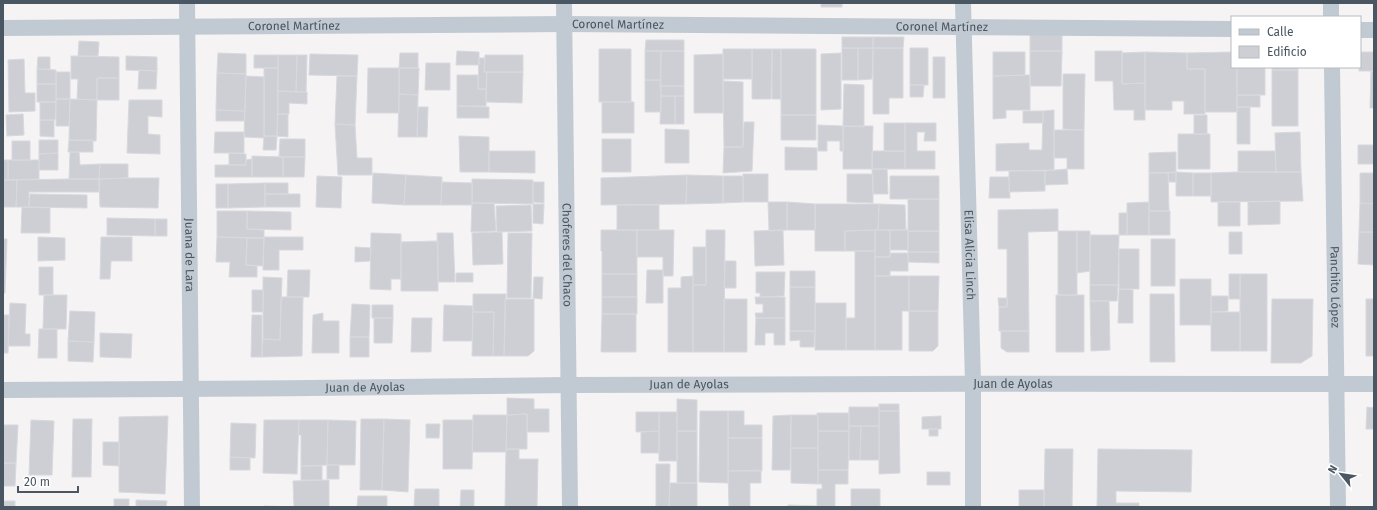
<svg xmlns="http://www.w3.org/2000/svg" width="1377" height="510" font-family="'Fira Sans',sans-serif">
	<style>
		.building { fill: #cdcfd5; stroke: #d7d9de }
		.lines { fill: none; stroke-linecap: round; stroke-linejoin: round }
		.street { stroke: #c1cad2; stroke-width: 16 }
		.labels { text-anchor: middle; stroke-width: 3.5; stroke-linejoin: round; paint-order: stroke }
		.street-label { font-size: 12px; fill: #4a5661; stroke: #fff }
	</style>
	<rect width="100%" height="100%" fill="#f5f3f3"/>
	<path class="building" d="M 821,3 L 842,3 L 842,7 L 821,7 Z
		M 1030,35 L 1062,35 L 1062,51 L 1030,51 Z
		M 842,37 L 873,37 L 873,48 L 842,48 Z
		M 873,37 L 904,37 L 903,48 L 873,48 Z
		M 646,40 L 684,40 L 684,51 L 645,51 Z
		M 79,41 L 99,42 L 98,56 L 78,56 Z
		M 842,48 L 858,48 L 858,80 L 842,80 Z
		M 858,48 L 873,48 L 872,79 L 858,80 Z
		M 873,48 L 903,48 L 903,98 L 889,98 L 889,114 L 873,114 Z
		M 910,48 L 928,48 L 928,85 L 910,85 Z
		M 599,49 L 631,49 L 631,102 L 599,102 Z
		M 723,49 L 752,49 L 752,79 L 723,79 Z
		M 752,49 L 772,49 L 771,99 L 752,99 Z
		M 772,49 L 781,49 L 781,99 L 772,99 Z
		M 781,49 L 816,49 L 816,115 L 781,115 Z
		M 457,51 L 479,52 L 479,65 L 456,65 Z
		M 645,51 L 661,51 L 661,80 L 645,80 Z
		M 661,51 L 684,51 L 684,86 L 660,86 Z
		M 1030,51 L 1062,51 L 1061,86 L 1030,86 Z
		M 1095,51 L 1122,51 L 1122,84 L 1145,83 L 1145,120 L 1134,120 L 1134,110 L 1114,110 L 1113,81 L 1095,81 Z
		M 993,52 L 1025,52 L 1025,75 L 993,76 Z
		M 1145,52 L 1145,83 L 1122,84 L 1122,53 Z
		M 1145,52 L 1187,53 L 1187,69 L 1205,69 L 1205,114 L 1184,114 L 1184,101 L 1172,101 L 1172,110 L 1145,110 Z
		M 1232,52 L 1232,67 L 1237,67 L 1237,112 L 1205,112 L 1205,69 L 1187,69 L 1187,53 Z
		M 1360,52 L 1374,52 L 1374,71 L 1359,71 L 1359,67 L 1360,67 Z
		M 218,53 L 246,54 L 246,74 L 217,73 Z
		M 400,53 L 418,53 L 418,68 L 399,68 Z
		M 841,53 L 841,109 L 821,110 L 821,54 Z
		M 310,54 L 358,55 L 357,76 L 309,75 Z
		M 723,54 L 723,113 L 694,113 L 694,55 Z
		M 254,55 L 278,55 L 278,68 L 254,68 Z
		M 278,55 L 297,55 L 296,92 L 278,91 Z
		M 297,55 L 307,55 L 306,92 L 296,92 Z
		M 485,55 L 523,55 L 523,72 L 484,72 Z
		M 71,56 L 119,57 L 119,78 L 97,78 L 97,100 L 77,99 L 78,79 L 71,79 Z
		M 126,56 L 157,57 L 157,71 L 126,70 Z
		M 38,57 L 50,57 L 50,69 L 37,69 Z
		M 933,57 L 945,57 L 945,98 L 933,98 Z
		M 479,58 L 485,58 L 484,72 L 487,72 L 486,89 L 478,89 Z
		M 24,59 L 25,93 L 35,93 L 35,111 L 9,112 L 8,60 Z
		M 426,63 L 450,63 L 450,90 L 425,90 Z
		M 1237,67 L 1265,67 L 1265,95 L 1237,95 Z
		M 1272,67 L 1298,67 L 1298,70 L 1272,70 Z
		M 264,68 L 278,68 L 277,136 L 264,136 Z
		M 368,68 L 399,68 L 399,113 L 367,113 Z
		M 399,68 L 419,68 L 418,95 L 399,94 Z
		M 37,69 L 56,70 L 56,84 L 37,84 Z
		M 139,70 L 157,71 L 156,89 L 138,89 Z
		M 1272,70 L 1298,70 L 1298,126 L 1272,126 Z
		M 1371,71 L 1374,71 L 1374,108 L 1370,108 Z
		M 56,72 L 70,72 L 70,99 L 56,99 Z
		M 487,72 L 523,72 L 522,103 L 486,102 Z
		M 217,73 L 246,74 L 245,111 L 216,110 Z
		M 1063,74 L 1085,74 L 1084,130 L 1063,129 Z
		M 457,75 L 478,75 L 478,89 L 486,89 L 486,106 L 457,106 Z
		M 1025,75 L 1030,75 L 1030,110 L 1006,110 L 1006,118 L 993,119 L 993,76 Z
		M 246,76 L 264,77 L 264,138 L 244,137 Z
		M 337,76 L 357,76 L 355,125 L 335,124 Z
		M 97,78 L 119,78 L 119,100 L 97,100 Z
		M 645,80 L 661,80 L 661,112 L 645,112 Z
		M 723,81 L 743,82 L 743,147 L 724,147 Z
		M 37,84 L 56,84 L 56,102 L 37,102 Z
		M 844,84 L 864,85 L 864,127 L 843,126 Z
		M 910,85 L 924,85 L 923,97 L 910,97 Z
		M 660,86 L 684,86 L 684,96 L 661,96 Z
		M 278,91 L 307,92 L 307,104 L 289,103 L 289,114 L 278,114 Z
		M 399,94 L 418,95 L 417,137 L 398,137 Z
		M 1237,95 L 1260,95 L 1260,107 L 1237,107 Z
		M 661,96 L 675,96 L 675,124 L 660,124 Z
		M 675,96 L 684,96 L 684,124 L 675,124 Z
		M 56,99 L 70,99 L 69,126 L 56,126 Z
		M 70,99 L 97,100 L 96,141 L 69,140 Z
		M 129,100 L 162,100 L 162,117 L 148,116 L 148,134 L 160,135 L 160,154 L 127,153 Z
		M 40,102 L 56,102 L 55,120 L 40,120 Z
		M 602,102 L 634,102 L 634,133 L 602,133 Z
		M 457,106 L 489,107 L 489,118 L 457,118 Z
		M 418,107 L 428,107 L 427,137 L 417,137 Z
		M 1237,107 L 1250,107 L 1250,144 L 1237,144 Z
		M 216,110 L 245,111 L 244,121 L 216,121 Z
		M 1054,110 L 1054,170 L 996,171 L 996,144 L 1029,143 L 1029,150 L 1042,150 L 1043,111 Z
		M 1023,111 L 1043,111 L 1043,123 L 1023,123 Z
		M 23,114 L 24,135 L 7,136 L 6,115 Z
		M 278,114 L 288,114 L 288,137 L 277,136 Z
		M 781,115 L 816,115 L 816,140 L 781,140 Z
		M 1194,115 L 1207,115 L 1207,134 L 1194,134 Z
		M 40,120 L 54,120 L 54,137 L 40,136 Z
		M 744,122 L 754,122 L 752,171 L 723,173 L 724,147 L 743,147 Z
		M 884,123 L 905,123 L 905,151 L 884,151 Z
		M 905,123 L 936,123 L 936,141 L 924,141 L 925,132 L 917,132 L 917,151 L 935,151 L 935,169 L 905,169 Z
		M 335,124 L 355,125 L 357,158 L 372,158 L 372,175 L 338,175 Z
		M 818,125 L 843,126 L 843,151 L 840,151 L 840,141 L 827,141 L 827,151 L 818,151 Z
		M 843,126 L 873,126 L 872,169 L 843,169 Z
		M 665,129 L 689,130 L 689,163 L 665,163 Z
		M 1054,130 L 1084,130 L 1084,169 L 1067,169 L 1067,158 L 1054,158 Z
		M 215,132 L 244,132 L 244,153 L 214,153 Z
		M 1300,132 L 1301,172 L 1276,172 L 1275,133 Z
		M 1178,134 L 1210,134 L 1210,169 L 1178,169 Z
		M 264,136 L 277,136 L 276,150 L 263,150 Z
		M 459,136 L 489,137 L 489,172 L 460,172 Z
		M 280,139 L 305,139 L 305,157 L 279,157 Z
		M 602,139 L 631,139 L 631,172 L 602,172 Z
		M 39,140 L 58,140 L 58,153 L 39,154 Z
		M 69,140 L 93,140 L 93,152 L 68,152 Z
		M 12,141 L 30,141 L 30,160 L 12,160 Z
		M 1358,145 L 1374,145 L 1374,164 L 1358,164 Z
		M 785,147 L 817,148 L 817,170 L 785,170 Z
		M 489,151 L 535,151 L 535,173 L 489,172 Z
		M 872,151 L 905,151 L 905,169 L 872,169 Z
		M 1238,151 L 1275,151 L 1276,172 L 1238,172 Z
		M 70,152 L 79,152 L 80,165 L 100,164 L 99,179 L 69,179 Z
		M 1176,152 L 1176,172 L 1149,173 L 1149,153 Z
		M 58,153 L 58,170 L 39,170 L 39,154 Z
		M 229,153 L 246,154 L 246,165 L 229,165 Z
		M 252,156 L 283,157 L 283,177 L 252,177 Z
		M 283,157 L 305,157 L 304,177 L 283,177 Z
		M 252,159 L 252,177 L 215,177 L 215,165 L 246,165 L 246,160 Z
		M 3,160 L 8,160 L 8,180 L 3,180 Z
		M 8,160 L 39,160 L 39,179 L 8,180 Z
		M 100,164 L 128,164 L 128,178 L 99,179 Z
		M 872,169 L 887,169 L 888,194 L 873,194 Z
		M 1067,169 L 1068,184 L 1045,185 L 1045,171 Z
		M 1009,171 L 1045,171 L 1045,191 L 1009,192 Z
		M 1176,172 L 1176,182 L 1169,182 L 1168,173 Z
		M 1176,172 L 1193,173 L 1193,196 L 1176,196 Z
		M 1238,172 L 1301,172 L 1303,201 L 1211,202 L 1211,173 Z
		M 373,173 L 406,175 L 404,205 L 372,203 Z
		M 1149,173 L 1168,173 L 1169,211 L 1149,211 Z
		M 1193,173 L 1211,173 L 1211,196 L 1193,196 Z
		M 1360,173 L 1374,173 L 1374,204 L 1360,203 Z
		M 743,174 L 768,174 L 768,202 L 743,202 Z
		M 847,174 L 873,174 L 873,203 L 847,202 Z
		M 406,175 L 442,177 L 441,205 L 404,205 Z
		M 687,175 L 686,204 L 601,205 L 601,178 Z
		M 687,175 L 723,176 L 723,203 L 686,204 Z
		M 317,176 L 342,177 L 341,208 L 316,207 Z
		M 723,176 L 743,176 L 743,202 L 723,203 Z
		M 890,176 L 939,176 L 939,199 L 890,199 Z
		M 990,177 L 1009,177 L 1010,198 L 989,198 Z
		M 128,178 L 159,178 L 158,208 L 100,207 L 99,179 Z
		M 69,179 L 99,179 L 99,192 L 29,192 L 29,207 L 16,207 L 17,180 Z
		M 472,179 L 533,180 L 533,204 L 472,203 Z
		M 3,180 L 17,180 L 16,207 L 3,207 Z
		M 442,182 L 472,183 L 472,205 L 441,205 Z
		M 533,182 L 544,182 L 544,203 L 533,202 Z
		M 265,183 L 265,207 L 228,208 L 228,184 Z
		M 265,183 L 288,183 L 288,194 L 265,194 Z
		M 216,184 L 228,184 L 228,208 L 216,208 Z
		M 30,194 L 87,195 L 87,208 L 29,207 Z
		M 265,194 L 300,194 L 300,207 L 265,207 Z
		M 908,199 L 939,199 L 939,231 L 908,231 Z
		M 1280,201 L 1280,224 L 1248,225 L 1248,202 Z
		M 768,202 L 787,202 L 787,230 L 769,231 Z
		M 787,202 L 815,204 L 815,230 L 787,230 Z
		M 1149,202 L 1149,235 L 1127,235 L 1127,203 Z
		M 1218,202 L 1240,202 L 1240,226 L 1218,226 Z
		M 472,203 L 494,203 L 496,231 L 471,232 Z
		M 1360,203 L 1374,204 L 1374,232 L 1359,232 Z
		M 533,204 L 544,204 L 543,224 L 533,223 Z
		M 815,204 L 879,204 L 878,230 L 845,231 L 845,251 L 815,251 Z
		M 879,204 L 905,205 L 906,230 L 878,230 Z
		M 531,205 L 532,231 L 497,232 L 496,206 Z
		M 617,205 L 659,205 L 659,230 L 617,230 Z
		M 22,207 L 50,208 L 50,233 L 21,233 Z
		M 1058,209 L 1058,231 L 1028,232 L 1029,331 L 999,331 L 999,307 L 1007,307 L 1007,249 L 998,249 L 998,210 Z
		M 217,211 L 247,211 L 247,229 L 264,230 L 264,238 L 217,237 Z
		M 247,211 L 291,212 L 291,230 L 247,229 Z
		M 1149,211 L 1170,211 L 1170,235 L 1149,235 Z
		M 1119,213 L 1127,213 L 1127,235 L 1119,235 Z
		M 107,218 L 155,219 L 155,236 L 107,235 Z
		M 155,219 L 167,219 L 167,236 L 155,236 Z
		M 601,230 L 637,230 L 637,274 L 602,274 L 602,251 L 601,251 Z
		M 637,230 L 674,230 L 673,276 L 663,276 L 663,257 L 637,257 Z
		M 706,230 L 725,230 L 724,352 L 693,352 L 693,285 L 706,285 Z
		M 783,230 L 784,265 L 755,266 L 754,231 Z
		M 875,230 L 875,251 L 845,251 L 845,231 Z
		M 875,230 L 890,230 L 890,257 L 875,257 Z
		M 890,230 L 908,230 L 908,250 L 890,250 Z
		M 908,231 L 939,231 L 939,252 L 908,252 Z
		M 1058,231 L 1077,231 L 1077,295 L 1058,295 Z
		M 1077,231 L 1090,231 L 1090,271 L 1077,273 Z
		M 496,232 L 502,232 L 503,264 L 473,265 L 472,233 Z
		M 1229,232 L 1242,232 L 1242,254 L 1229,254 Z
		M 1359,232 L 1374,232 L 1374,265 L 1358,264 Z
		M 371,233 L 401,234 L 401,279 L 391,279 L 391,290 L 370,289 Z
		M 437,233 L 453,233 L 455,282 L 438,282 Z
		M 508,233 L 532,233 L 531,298 L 507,298 Z
		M 1090,235 L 1119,235 L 1118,285 L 1090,285 Z
		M 38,237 L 65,238 L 65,260 L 38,261 Z
		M 101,237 L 132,237 L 132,261 L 111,261 L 110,279 L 100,279 Z
		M 217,237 L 247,238 L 246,265 L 257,266 L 257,277 L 229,277 L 230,262 L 216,262 Z
		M 264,237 L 303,237 L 303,250 L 279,250 L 279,270 L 263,270 Z
		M 247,238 L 264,238 L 263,266 L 246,265 Z
		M 3,239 L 7,239 L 5,293 L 3,293 Z
		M 1151,239 L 1175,239 L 1175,286 L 1151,286 Z
		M 438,241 L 438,291 L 401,291 L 401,242 Z
		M 355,247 L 371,248 L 370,261 L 355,262 Z
		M 693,247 L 706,247 L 706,285 L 693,285 Z
		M 1119,249 L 1139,249 L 1139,289 L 1119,289 Z
		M 855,251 L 875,251 L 875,350 L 846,350 L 846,318 L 855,318 Z
		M 908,252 L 939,252 L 939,263 L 908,262 Z
		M 890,253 L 908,253 L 908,271 L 890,271 L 890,276 L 875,276 L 875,257 L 890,257 Z
		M 725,261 L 736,261 L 736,288 L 724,288 Z
		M 39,267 L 53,267 L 53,295 L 39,295 Z
		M 288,270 L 310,270 L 309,297 L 287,297 Z
		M 647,270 L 663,270 L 663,303 L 646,303 Z
		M 790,271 L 815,271 L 815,287 L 790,287 Z
		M 756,272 L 785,272 L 784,296 L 760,297 L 760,293 L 756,293 Z
		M 456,273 L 473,273 L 473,282 L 456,282 Z
		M 602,274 L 637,274 L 637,297 L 602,297 Z
		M 1229,274 L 1240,274 L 1240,299 L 1229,299 Z
		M 1240,274 L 1267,274 L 1267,351 L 1240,351 Z
		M 693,276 L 693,352 L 668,352 L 668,288 L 681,288 L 681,277 Z
		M 875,276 L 909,276 L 909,311 L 902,311 L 902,350 L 875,350 Z
		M 909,276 L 939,276 L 938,311 L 909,311 Z
		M 263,277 L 282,278 L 280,340 L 263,339 Z
		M 534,277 L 543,277 L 542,299 L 533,298 Z
		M 1180,279 L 1211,279 L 1211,325 L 1180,325 Z
		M 1090,285 L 1118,285 L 1117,301 L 1090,301 Z
		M 790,287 L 815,287 L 815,331 L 790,331 Z
		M 1119,289 L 1133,290 L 1133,323 L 1118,323 Z
		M 252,290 L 263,290 L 263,312 L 252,312 Z
		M 473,294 L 506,294 L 504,356 L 493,356 L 494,312 L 473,312 Z
		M 1150,294 L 1174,294 L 1175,362 L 1150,362 Z
		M 44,295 L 67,295 L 66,329 L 43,329 Z
		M 1056,295 L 1084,295 L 1084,352 L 1056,352 Z
		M 1211,296 L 1228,296 L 1228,311 L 1211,312 Z
		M 281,297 L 303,297 L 302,356 L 262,357 L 263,339 L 280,340 Z
		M 602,297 L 637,297 L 637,314 L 602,314 Z
		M 755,297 L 785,297 L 785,318 L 756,318 L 755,313 L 763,313 L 763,304 L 756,304 Z
		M 998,298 L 1007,298 L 1007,307 L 999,307 Z
		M 505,299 L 534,299 L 534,351 L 528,356 L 504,356 Z
		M 724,299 L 747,299 L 747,352 L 724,352 Z
		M 1272,299 L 1313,299 L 1312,356 L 1301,363 L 1271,363 Z
		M 1366,299 L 1374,299 L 1374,356 L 1366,356 Z
		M 1090,301 L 1109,301 L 1110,350 L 1091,351 Z
		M 10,303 L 26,304 L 25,334 L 30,334 L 30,346 L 8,346 Z
		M 815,303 L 846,303 L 846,350 L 815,350 Z
		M 352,304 L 370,305 L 369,337 L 350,337 Z
		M 372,305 L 393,305 L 393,318 L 372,318 Z
		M 444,305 L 473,306 L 472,341 L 443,341 Z
		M 70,311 L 95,312 L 94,342 L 68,341 Z
		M 909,311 L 938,311 L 938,346 L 933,351 L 909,351 Z
		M 473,312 L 494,312 L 493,356 L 472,356 Z
		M 1211,312 L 1240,312 L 1240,351 L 1211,351 Z
		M 323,313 L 323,321 L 339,321 L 339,353 L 312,353 L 313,315 Z
		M 602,314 L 636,314 L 636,352 L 601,352 Z
		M 3,315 L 9,315 L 8,353 L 3,353 Z
		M 252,315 L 262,315 L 262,357 L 251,357 Z
		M 374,318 L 393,318 L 392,343 L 374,343 Z
		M 412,318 L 432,318 L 431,352 L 411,352 Z
		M 756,318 L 785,318 L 785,345 L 774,345 L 774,333 L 765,333 L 765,345 L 755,345 Z
		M 39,329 L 57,329 L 57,358 L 38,358 Z
		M 790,331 L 815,331 L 814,347 L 800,347 L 800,340 L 790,341 Z
		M 1001,331 L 1029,331 L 1029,352 L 1007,352 L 1001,348 Z
		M 100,333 L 132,334 L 131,358 L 100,357 Z
		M 350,337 L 369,337 L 369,357 L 350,357 Z
		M 68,341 L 94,342 L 93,362 L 68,361 Z
		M 507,398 L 534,399 L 534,409 L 549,409 L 549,432 L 527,432 L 527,414 L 507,415 Z
		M 677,399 L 697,400 L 697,431 L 677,431 Z
		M 879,404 L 899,404 L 899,411 L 879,411 Z
		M 849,407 L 879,407 L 879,426 L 849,426 Z
		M 1367,407 L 1374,408 L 1374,429 L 1366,429 Z
		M 700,411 L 728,411 L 728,483 L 699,482 Z
		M 728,411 L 744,411 L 744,425 L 762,425 L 762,438 L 728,438 Z
		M 879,411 L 899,411 L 900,473 L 879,474 Z
		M 636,412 L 659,412 L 659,431 L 636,432 Z
		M 659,412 L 677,412 L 677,461 L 659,461 Z
		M 817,413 L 849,413 L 849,431 L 818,431 Z
		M 527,414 L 527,449 L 506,449 L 507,415 Z
		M 473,415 L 507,415 L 506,452 L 472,452 Z
		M 791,415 L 790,470 L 772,470 L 773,416 Z
		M 791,415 L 818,415 L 818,448 L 791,448 Z
		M 168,416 L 165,494 L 119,492 L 119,417 Z
		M 941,416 L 941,429 L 922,429 L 922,417 Z
		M 73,419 L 92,419 L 91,477 L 72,477 Z
		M 361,419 L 384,419 L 382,490 L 360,490 Z
		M 384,419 L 410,420 L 408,492 L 382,490 Z
		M 31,420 L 54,421 L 52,475 L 29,475 Z
		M 264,420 L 299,420 L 297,474 L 263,473 Z
		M 299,420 L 328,420 L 327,465 L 301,466 L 301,435 L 298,435 Z
		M 328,420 L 356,421 L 355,465 L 327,465 Z
		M 443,420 L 473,420 L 472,469 L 443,469 Z
		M 231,423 L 256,424 L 255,458 L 230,457 Z
		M 426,424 L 440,424 L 439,438 L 426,438 Z
		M 3,425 L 18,425 L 16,463 L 3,463 Z
		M 849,426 L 861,426 L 860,460 L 849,460 Z
		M 861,426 L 879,426 L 879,460 L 860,460 Z
		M 929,429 L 938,429 L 938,436 L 929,436 Z
		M 659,431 L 659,453 L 641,453 L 641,432 Z
		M 677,431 L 697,431 L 697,483 L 677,483 Z
		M 818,431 L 849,431 L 848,470 L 818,470 Z
		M 728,438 L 762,438 L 762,471 L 728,471 Z
		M 103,442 L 119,442 L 119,466 L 103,465 Z
		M 791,448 L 818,448 L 818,484 L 791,483 Z
		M 506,449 L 519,449 L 519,459 L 538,459 L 537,507 L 505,507 Z
		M 1045,449 L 1073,449 L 1072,507 L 1044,507 Z
		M 1098,449 L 1192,450 L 1191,492 L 1116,491 L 1116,503 L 1139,503 L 1139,507 L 1097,507 Z
		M 230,457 L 250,458 L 250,470 L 230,470 Z
		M 3,463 L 16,463 L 15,486 L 3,486 Z
		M 656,464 L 670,464 L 669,507 L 656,507 Z
		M 327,465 L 339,465 L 339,479 L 327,479 Z
		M 301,466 L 322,466 L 322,480 L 301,480 Z
		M 761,470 L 761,483 L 750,483 L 750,507 L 729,507 L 728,471 Z
		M 818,470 L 848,470 L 848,484 L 835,484 L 835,507 L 817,507 L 817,489 L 822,489 L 822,484 L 818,484 Z
		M 927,472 L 950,472 L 950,485 L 927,485 Z
		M 329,480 L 329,507 L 294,507 L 293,481 Z
		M 670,483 L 697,483 L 697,507 L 669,507 Z
		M 415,489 L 439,489 L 439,507 L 414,507 Z
		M 851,489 L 880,489 L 880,507 L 851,507 Z
		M 461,490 L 474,490 L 474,507 L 460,507 Z
		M 1019,490 L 1044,490 L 1044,507 L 1019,507 Z
		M 358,496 L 387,496 L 387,507 L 357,507 Z
		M 114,499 L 129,499 L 129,507 L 114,507 Z
		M 136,500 L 167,501 L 166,507 L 136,507 Z
		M 3,501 L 15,501 L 15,507 L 3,507 Z
		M 788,505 L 817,506 L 817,507 L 788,507 Z
		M 264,506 L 294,507 L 264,507 Z"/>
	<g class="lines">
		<g class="street">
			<path id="s1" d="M 187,3 L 192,507"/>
			<path id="s2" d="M 564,3 L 570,507"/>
			<path id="s3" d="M 963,3 L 973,383 L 973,507"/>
			<path d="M 1331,3 L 1331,17"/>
			<path id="s4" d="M 3,28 L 564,24 L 1232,29"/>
			<path d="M 1360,30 L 1374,30"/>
			<path id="s5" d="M 1332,67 L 1338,507"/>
			<path id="s6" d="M 3,390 C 191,390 380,387 568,385 C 837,383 1105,384 1374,384"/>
		</g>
	</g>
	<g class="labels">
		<g class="street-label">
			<text dy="4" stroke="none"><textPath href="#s4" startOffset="615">Coronel Martínez</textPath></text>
			<text dy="4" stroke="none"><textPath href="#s4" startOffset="291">Coronel Martínez</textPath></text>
			<text dy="4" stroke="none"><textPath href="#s4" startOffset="939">Coronel Martínez</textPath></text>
			<text dy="4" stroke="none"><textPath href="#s1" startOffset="252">Juana de Lara</textPath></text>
			<text dy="4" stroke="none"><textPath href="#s2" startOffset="252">Choferes del Chaco</textPath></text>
			<text dy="4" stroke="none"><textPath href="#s3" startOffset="252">Elisa Alicia Linch</textPath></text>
			<text dy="4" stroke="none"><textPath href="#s5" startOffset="220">Panchito López</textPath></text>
			<text dy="4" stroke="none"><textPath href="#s6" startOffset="1010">Juan de Ayolas</textPath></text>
			<text dy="4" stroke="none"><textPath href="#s6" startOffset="686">Juan de Ayolas</textPath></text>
			<text dy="4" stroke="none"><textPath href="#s6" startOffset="362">Juan de Ayolas</textPath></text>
		</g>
	</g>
	<rect width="1377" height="510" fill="none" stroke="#4a5661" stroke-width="8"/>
	<rect x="1231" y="16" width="130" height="52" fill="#ffffff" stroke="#b7bbc0"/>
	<rect x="1239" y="29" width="20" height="6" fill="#c1cad2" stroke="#b7bbc0"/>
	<text x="1267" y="36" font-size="12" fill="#4a5661">Calle</text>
	<rect x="1239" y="46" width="20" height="12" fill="#cdcfd5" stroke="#b7bbc0"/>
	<text x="1267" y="56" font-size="12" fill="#4a5661">Edificio</text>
	<g transform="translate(1341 474) rotate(300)" stroke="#ffffff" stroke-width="3" paint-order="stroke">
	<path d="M0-3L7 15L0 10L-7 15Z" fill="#4a5661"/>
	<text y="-6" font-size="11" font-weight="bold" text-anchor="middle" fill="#4a5661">N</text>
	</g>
	<path d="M18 486v6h60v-6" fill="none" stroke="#4a5661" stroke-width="2"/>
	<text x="24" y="486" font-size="12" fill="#4a5661" stroke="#ffffff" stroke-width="3" paint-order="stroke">20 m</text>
</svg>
